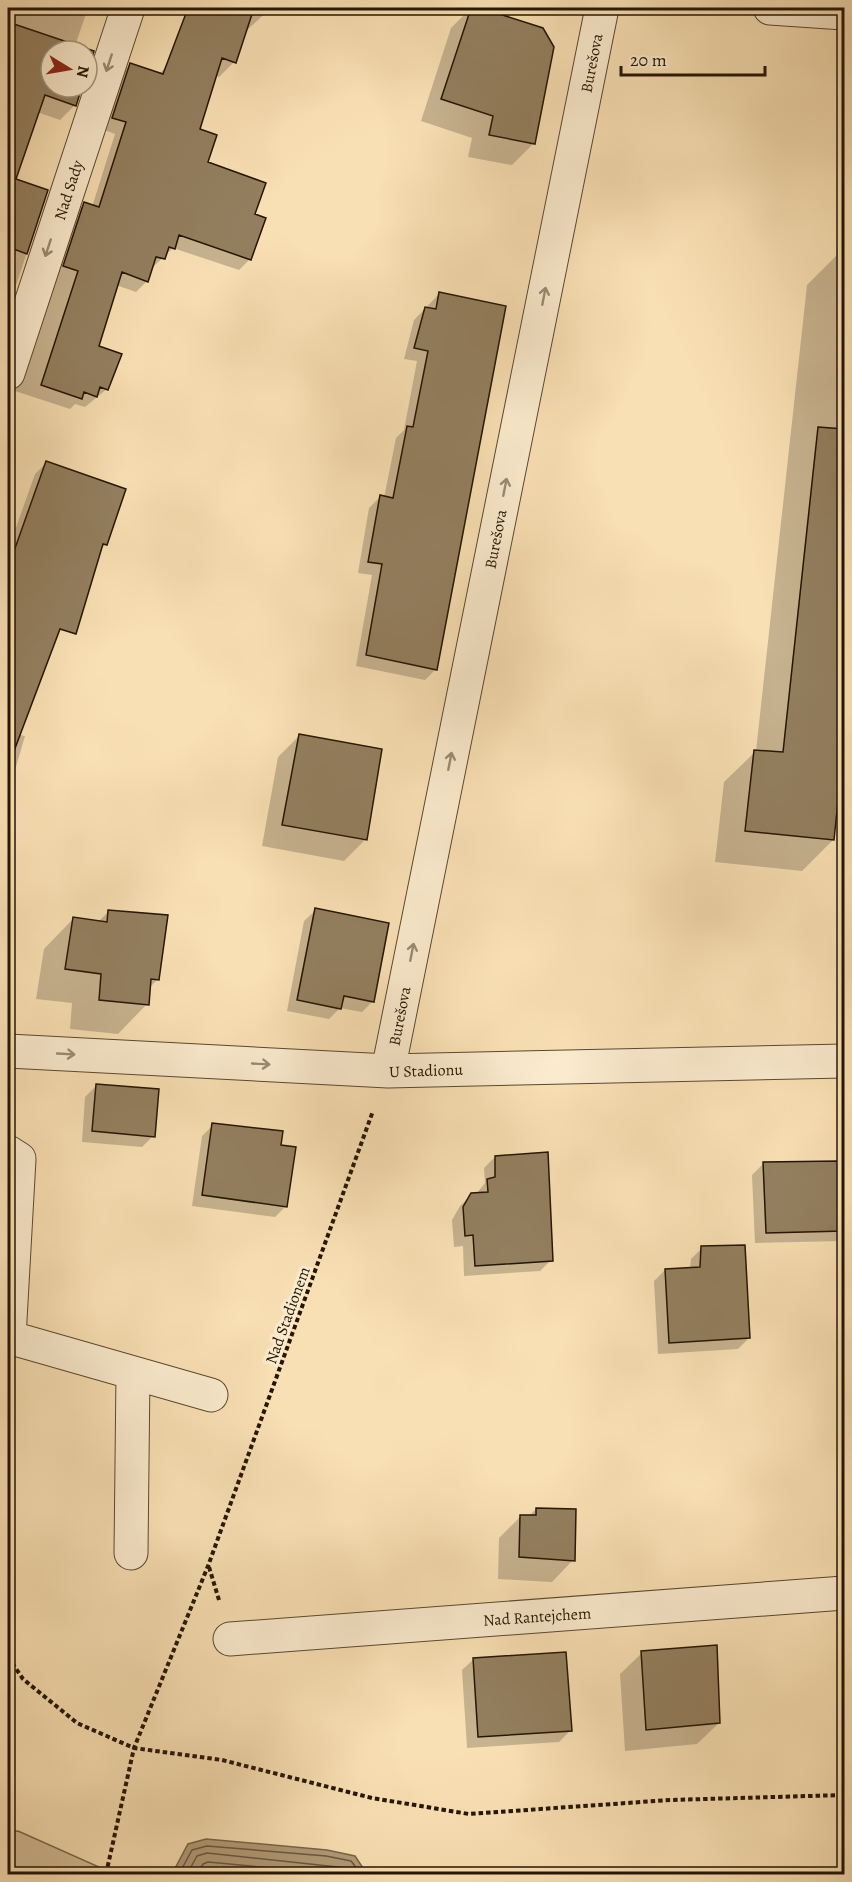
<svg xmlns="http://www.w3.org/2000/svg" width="852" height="1882" font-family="Alegreya,serif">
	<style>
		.green { fill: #d5bd96; stroke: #7c694c; stroke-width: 1.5 }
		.water { fill: #b19b78; stroke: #796549; stroke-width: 1.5 }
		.shadow { fill: #0003 }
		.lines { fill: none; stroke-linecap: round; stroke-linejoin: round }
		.shore { stroke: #6a583e; stroke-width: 1.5 }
		.building { fill: #937f5f; stroke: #241503; stroke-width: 1.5 }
		.minor-casing { stroke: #59482f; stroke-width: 35 }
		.path { stroke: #241503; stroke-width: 4; stroke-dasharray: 4.5 3; stroke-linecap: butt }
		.minor { stroke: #fbebce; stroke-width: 33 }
		.oneway { stroke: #9a8b73 }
		.labels { text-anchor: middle; stroke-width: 6; stroke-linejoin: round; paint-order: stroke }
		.street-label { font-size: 16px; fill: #241503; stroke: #fbebce }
	</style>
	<rect width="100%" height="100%" fill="#f9e0b4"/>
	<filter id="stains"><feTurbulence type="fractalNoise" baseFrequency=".00333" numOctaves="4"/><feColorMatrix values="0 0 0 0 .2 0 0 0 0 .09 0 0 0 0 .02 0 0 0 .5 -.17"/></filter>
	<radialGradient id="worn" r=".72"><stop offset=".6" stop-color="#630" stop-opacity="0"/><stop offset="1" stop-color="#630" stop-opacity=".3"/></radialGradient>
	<path class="green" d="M 18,1831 L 108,1871 L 106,1874 L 8,1874 L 8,1832 Z"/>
	<path class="water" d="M 206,1839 L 327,1850 L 355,1856 L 367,1874 L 172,1874 L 188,1844 Z"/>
	<path class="shadow" d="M 8,8 L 88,8 L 75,46 L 92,52 L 87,68 L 87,51 L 51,51 L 51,87 L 81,87 L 75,105 L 60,120 L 37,112 L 17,171 L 19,172 L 16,180 L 47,191 L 8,310 Z
		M 176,8 L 271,8 L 245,32 L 234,62 L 219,77 L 183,64 L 200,15 Z
		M 471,8 L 542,29 L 534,143 L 512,165 L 468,157 L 472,138 L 421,121 L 451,28 Z
		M 130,65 L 159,74 L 167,66 L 198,130 L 206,163 L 253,215 L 250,259 L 239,270 L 173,248 L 151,269 L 147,281 L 136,292 L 116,285 L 97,347 L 107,389 L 85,407 L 75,404 L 70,409 L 15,391 L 73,215 L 84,204 L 92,207 L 115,134 L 102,129 L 119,76 Z
		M 838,254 L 844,255 L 844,732 L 833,840 L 802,871 L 715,862 L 724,782 L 756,751 L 807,285 Z
		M 439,294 L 436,669 L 425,680 L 356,666 L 372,575 L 358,573 L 369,508 L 380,497 L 384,498 L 396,438 L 404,430 L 417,361 L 404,359 L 414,320 Z
		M 46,463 L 105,544 L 84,575 L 9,547 L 35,474 Z
		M 8,602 L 62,620 L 20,735 L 25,736 L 8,794 Z
		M 300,735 L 365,840 L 344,861 L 262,846 L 278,757 Z
		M 316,910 L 373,1001 L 362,1012 L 340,1008 L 329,1019 L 287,1011 L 304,921 Z
		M 109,911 L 158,979 L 149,988 L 147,1004 L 118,1034 L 70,1029 L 72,1003 L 36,999 L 44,949 L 73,919 L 98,922 Z
		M 96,1086 L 153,1136 L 142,1147 L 82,1142 L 85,1097 Z
		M 213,1125 L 280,1146 L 286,1206 L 275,1217 L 192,1206 L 202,1136 Z
		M 495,1157 L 551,1260 L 540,1271 L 464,1276 L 463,1246 L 454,1247 L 452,1220 L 460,1206 L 472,1194 L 476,1194 L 485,1183 L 484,1168 Z
		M 763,1164 L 838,1195 L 844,1194 L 844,1241 L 755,1243 L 752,1175 Z
		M 702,1248 L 749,1338 L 738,1349 L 658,1354 L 654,1281 L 665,1270 L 690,1269 L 691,1259 Z
		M 536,1509 L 573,1560 L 552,1582 L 498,1579 L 499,1538 L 521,1516 L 529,1516 Z
		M 642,1653 L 719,1723 L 697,1744 L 625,1751 L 620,1674 Z
		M 474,1659 L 570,1731 L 559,1742 L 467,1748 L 462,1670 Z"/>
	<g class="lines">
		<path class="shore" d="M 179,1874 L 192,1850 L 207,1846 L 326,1856 L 351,1861 L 361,1874
			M 187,1874 L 197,1856 L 207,1853 L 347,1868 L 352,1874
			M 197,1874 L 203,1864 L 208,1862 L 333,1874"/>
	</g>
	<path class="building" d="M 188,8 L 254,8 L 236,63 L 222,58 L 200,129 L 217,135 L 208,162 L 266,183 L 255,214 L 266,218 L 251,260 L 179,235 L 175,249 L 169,247 L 165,259 L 156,257 L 148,282 L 122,272 L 99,346 L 122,354 L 108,390 L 100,387 L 97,397 L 84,392 L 82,399 L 41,385 L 78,271 L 63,266 L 84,202 L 99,207 L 126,122 L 112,118 L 130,63 L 163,74 Z
		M 471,8 L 481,8 L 543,28 L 554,47 L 535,144 L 489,135 L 493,116 L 441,99 Z
		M 8,22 L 94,51 L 87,73 L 87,51 L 51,51 L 51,87 L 82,87 L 76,106 L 45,95 L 16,179 L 48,190 L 27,254 L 8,247 Z
		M 439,292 L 506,306 L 437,670 L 366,655 L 382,564 L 368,562 L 380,495 L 393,498 L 407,426 L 413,427 L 428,351 L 414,348 L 425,307 L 436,309 Z
		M 818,427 L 844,429 L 844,741 L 834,840 L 745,831 L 754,750 L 783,752 Z
		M 46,461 L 126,489 L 107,545 L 103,544 L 76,634 L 60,629 L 11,759 L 8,759 L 8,568 Z
		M 299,734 L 382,749 L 367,840 L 282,825 Z
		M 315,908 L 389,923 L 374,1002 L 344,996 L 341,1009 L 297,1000 Z
		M 108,910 L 168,915 L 159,980 L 151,979 L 149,1005 L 99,1000 L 101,974 L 65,969 L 73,917 L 107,922 Z
		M 96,1084 L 159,1089 L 155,1137 L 92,1131 Z
		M 212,1123 L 283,1131 L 281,1145 L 296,1147 L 287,1207 L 202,1195 Z
		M 548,1152 L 553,1261 L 475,1266 L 473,1235 L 465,1236 L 463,1207 L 471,1193 L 488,1192 L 487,1179 L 495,1177 L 495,1156 Z
		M 839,1161 L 840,1193 L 844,1193 L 844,1231 L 766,1233 L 763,1162 Z
		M 745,1245 L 750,1338 L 669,1343 L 665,1269 L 700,1267 L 701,1246 Z
		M 536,1508 L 576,1509 L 575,1561 L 519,1557 L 520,1515 L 536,1515 Z
		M 717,1645 L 720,1723 L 646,1730 L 641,1651 Z
		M 566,1652 L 572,1731 L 478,1737 L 473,1658 Z"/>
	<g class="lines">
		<g class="minor-casing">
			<path id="minor" d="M 770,8 L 844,13
				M 8,373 L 128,8
				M 8,1051 L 388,1071 L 844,1061
				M 388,1071 L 602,8
				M 8,1152 L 19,1159 L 9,1338
				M 8,1337 L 211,1395
				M 131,1553 L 133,1373
				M 230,1639 L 844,1593"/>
		</g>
		<path class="path" d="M 209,1567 L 219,1600
			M 8,1657 L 23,1679 L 77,1723 L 134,1748 L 222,1760 L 372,1798 L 469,1814 L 670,1800 L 844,1795
			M 106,1874 L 134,1748 L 208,1566 L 373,1111"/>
		<use href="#minor" class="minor"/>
	</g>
	<defs><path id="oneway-shaft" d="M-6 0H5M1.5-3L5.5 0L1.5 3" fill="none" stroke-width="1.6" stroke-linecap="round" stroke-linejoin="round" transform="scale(1.5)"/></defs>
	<g class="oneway">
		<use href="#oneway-shaft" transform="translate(109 63) rotate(108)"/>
		<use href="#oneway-shaft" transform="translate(48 248) rotate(108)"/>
		<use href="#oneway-shaft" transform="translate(544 296) rotate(-79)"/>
		<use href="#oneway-shaft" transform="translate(505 487) rotate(-79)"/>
		<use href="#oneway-shaft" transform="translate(450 761) rotate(-79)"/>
		<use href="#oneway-shaft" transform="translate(412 952) rotate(-79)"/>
		<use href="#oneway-shaft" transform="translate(66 1054) rotate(3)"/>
		<use href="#oneway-shaft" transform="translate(261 1064) rotate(3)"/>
	</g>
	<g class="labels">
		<g class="street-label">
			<text transform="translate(591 63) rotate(-79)" y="6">Burešova</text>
			<text transform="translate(68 190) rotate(-72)" y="6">Nad Sady</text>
			<text transform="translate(495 539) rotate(-79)" y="6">Burešova</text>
			<text transform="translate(399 1016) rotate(-79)" y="6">Burešova</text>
			<text transform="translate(426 1070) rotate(-2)" y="6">U Stadionu</text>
			<text transform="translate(287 1315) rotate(-70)" y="6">Nad Stadionem</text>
			<text transform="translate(537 1616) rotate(-4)" y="6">Nad Rantejchem</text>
		</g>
	</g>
	<rect width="852" height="1882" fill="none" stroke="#f9e0b4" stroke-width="30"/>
	<rect x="9" y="9" width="834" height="1864" fill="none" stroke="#241503" stroke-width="3"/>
	<rect x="15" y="15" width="822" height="1852" fill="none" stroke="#241503" stroke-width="1.5"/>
	<g transform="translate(69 69) rotate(101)"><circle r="28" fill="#fbebce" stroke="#a5957d" stroke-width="1.5"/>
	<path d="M0-4.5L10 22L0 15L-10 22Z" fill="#8f2418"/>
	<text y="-9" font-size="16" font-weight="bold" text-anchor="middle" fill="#241503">N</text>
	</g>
	<path d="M621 66v9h144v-9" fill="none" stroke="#241503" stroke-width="3"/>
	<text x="630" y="66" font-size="18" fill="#241503" stroke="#fbebce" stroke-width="4.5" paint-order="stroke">20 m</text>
	<rect width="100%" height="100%" filter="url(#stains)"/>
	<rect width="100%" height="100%" fill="url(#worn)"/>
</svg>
